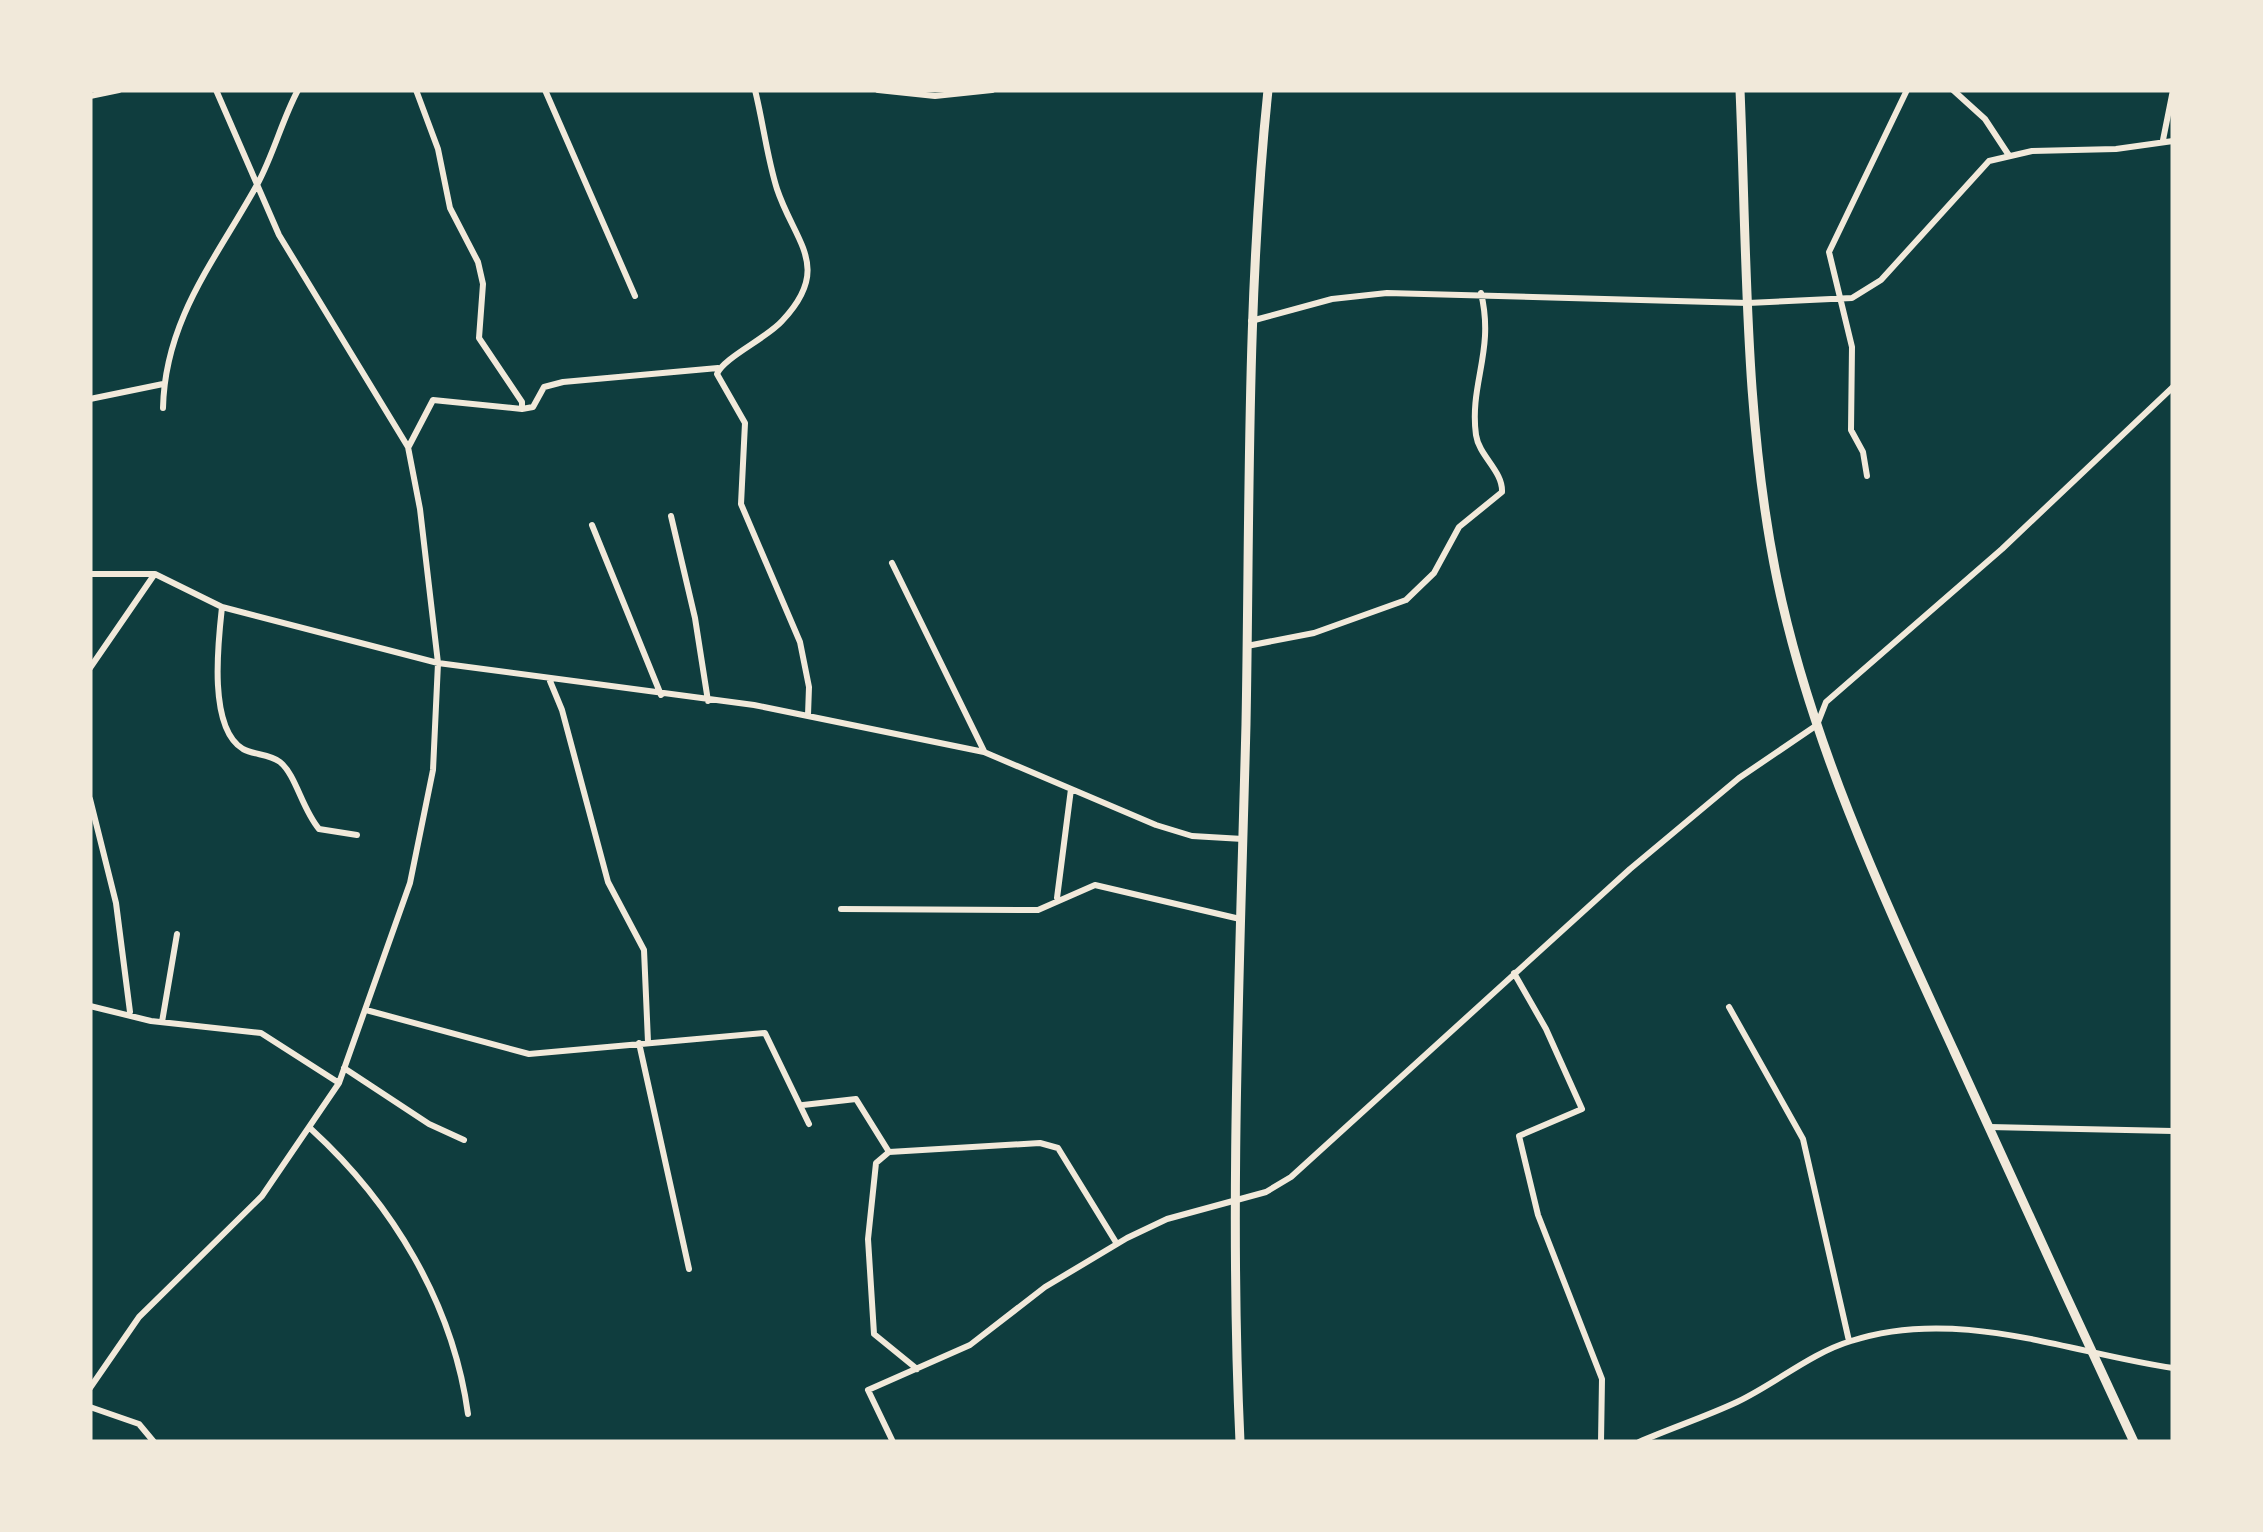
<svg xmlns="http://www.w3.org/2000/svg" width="2263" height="1532" font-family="Figtree,sans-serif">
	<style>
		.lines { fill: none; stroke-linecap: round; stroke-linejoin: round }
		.minor { stroke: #f1e9da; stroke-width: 6 }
		.secondary { stroke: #f1e9da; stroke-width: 9 }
		.primary { stroke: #f1e9da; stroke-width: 9 }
	</style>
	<rect width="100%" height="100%" fill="#0f3d3e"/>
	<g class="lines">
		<path class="minor" d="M 416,90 L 438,149 L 450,208 L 478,262 L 483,284 L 479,338 L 522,402 L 522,409
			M 545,90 L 635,296
			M 755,90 C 763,122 767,157 777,189 C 795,243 833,267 782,321 C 767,338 723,358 717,374 L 745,423 L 741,504 L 800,642 L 809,687 L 808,715
			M 878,90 L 935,96 L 992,90
			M 1953,90 L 1985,119 L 2008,154
			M 90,96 L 119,90
			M 2163,140 L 2173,90
			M 1251,321 L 1332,299 L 1387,293 L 1748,303 L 1852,298 L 1881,280 L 1989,161 L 2032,151 L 2116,149 L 2173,141
			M 90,399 L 163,384
			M 163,408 C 165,318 217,258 258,183 C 274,153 282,120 298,90
			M 409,446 L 433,400 L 522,409 L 533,407 L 544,387 L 563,382 L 718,368
			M 1867,476 L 1863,452 L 1851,430 L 1852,347 L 1829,252 L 1907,90
			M 671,516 L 695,618 L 708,701
			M 592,525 L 661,695
			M 892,563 L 984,751
			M 90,574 L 155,574 L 222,607 L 438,663 L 754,705 L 984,752 L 1156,825 L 1192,836 L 1243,839
			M 222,607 C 218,643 208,728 243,749 C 254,755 270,754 280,762 C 296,775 302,809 319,829 L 357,835
			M 1247,646 L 1314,633 L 1406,600 L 1434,573 L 1459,527 L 1502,492 C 1503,471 1479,456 1476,435 C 1469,384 1495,351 1481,293
			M 90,668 L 154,575
			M 550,681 L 562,710 L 608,882 L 644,950 L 648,1042
			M 90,799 L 116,903 L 130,1012
			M 1057,898 L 1071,789
			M 841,909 L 1038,910 L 1095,885 L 1240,919
			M 1514,973 L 1546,1029 L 1582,1109 L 1519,1136 L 1538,1215 L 1602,1379 L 1601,1442
			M 90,1006 L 151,1021 L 261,1033 L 339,1083
			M 1729,1007 L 1803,1139 L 1849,1341
			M 366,1010 L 529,1054 L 765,1033 L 809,1124
			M 162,1022 L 177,934
			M 639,1043 L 689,1269
			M 344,1068 L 429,1124 L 464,1140
			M 803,1105 L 856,1099 L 889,1152
			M 1990,1127 L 2173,1131
			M 311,1129 C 393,1204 453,1304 468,1414
			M 917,1369 L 874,1334 L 868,1239 L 876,1163 L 889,1152 L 1040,1143 L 1058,1148 L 1117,1244
			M 90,1388 L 139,1317 L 262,1196 L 339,1083 L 410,883 L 433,770 L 438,663 L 420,509 L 408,447 L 279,235 L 216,90
			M 90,1407 L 139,1424 L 154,1442
			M 893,1442 L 868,1390 L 970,1345 L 1045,1287 L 1127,1238 L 1167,1219 L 1266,1192 L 1291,1177 L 1630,869 L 1739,778 L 1817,725 L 1826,702 L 2002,549 L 2173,387
			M 1639,1442 C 1671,1428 1705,1417 1737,1402 C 1775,1384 1811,1353 1851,1341 C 1958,1306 2069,1353 2173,1368"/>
		<path class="secondary" d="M 1240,1442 C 1229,1204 1240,963 1246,724 C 1250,512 1246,301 1268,90"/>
		<path class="primary" d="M 1740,90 C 1747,252 1744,419 1777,579 C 1811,744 1884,899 1954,1051 C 2014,1182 2073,1312 2134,1442"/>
	</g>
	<rect width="2263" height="1532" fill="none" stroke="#f1e9da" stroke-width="185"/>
</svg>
